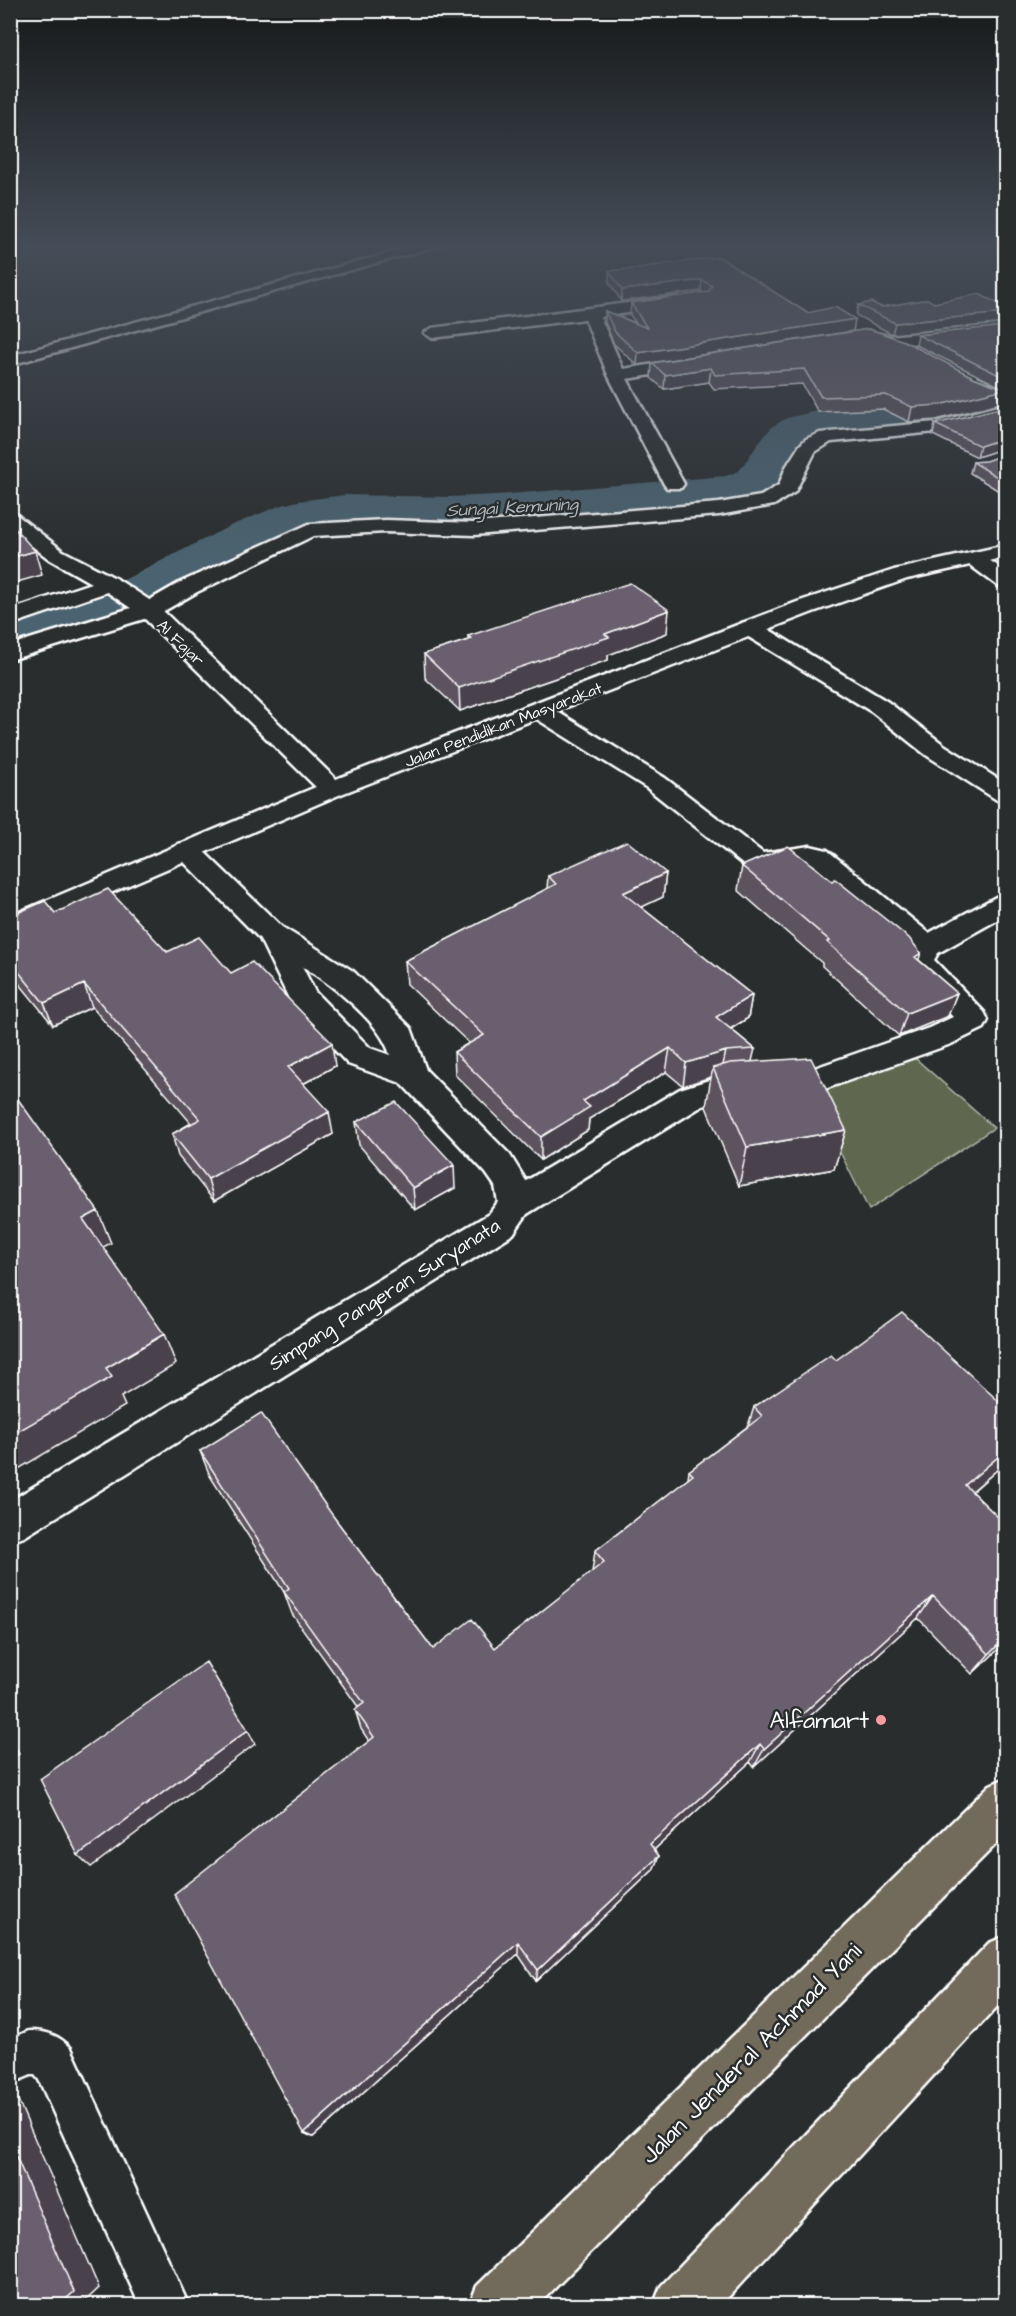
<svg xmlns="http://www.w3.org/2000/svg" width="1016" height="2316" font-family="'Architects Daughter',sans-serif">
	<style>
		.green { fill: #5e684f; stroke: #aeb4a7; stroke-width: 1.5 }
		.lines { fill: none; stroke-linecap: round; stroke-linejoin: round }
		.river { fill: #4c6470; fill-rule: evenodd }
		.service-casing { stroke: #fff; stroke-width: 5 }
		.pedestrian-casing { stroke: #fff; stroke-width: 5 }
		.minor-casing { stroke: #fff; stroke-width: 5 }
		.tertiary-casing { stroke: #fff; stroke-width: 5 }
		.trunk-casing { stroke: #fff; stroke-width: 5 }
		.service { fill: #2a2d2e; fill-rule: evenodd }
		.pedestrian { fill: #2a2d2e; fill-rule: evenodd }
		.minor { fill: #2a2d2e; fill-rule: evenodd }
		.tertiary { fill: #2a2d2e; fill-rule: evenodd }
		.trunk { fill: #726b5a; fill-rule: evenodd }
		.wall { fill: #5b525f; stroke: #fff; stroke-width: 1.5 }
		.shaded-wall { fill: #4a424d; stroke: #fff; stroke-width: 1.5 }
		.building { fill: #6a5f6e; stroke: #fff; stroke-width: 1.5 }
		.poi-dot { fill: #ff9aa2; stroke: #2a2d2e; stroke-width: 2 }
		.labels { text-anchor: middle; stroke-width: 5; stroke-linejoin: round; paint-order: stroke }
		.far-street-label { font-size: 16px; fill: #fff; stroke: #2a2d2e }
		.far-water-label { font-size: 18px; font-style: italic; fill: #aeb9bf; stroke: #2a2d2e }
		.street-label { font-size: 20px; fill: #fff; stroke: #2a2d2e }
		.near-poi-label { font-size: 24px; fill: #fff; stroke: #2a2d2e; text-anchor: end }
		.near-street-label { font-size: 24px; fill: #fff; stroke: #2a2d2e }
	</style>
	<rect width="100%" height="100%" fill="#2a2d2e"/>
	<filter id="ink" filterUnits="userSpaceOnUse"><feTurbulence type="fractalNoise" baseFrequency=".0167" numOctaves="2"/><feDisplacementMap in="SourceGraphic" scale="12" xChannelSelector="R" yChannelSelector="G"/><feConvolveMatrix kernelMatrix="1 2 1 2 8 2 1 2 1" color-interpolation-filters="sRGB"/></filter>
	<g filter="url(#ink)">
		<path class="green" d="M 903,1056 L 916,1059 L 994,1128 L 869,1210 L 810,1092 Z"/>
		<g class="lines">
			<path class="river" d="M 1006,374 L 1006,405 L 897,433 L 820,439 L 807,446 L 800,454 L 776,493 L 732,506 L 497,527 L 450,529 L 345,527 L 309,531 L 268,548 L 152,610 L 10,657 L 10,619 L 112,586 L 230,526 L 279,506 L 298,501 L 345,495 L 450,497 L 497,495 L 726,476 L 739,471 L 763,437 L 773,426 L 787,418 L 826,409 L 897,405 L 970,387 Z"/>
			<g class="service-casing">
				<path id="service" d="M 419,245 L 441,245 L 10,365 L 10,356 Z
					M 29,2031 C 47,2031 58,2035 71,2048 L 189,2306 L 140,2306 L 39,2080 L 35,2075 L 31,2075 L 10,2084 L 10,2039 Z"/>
			</g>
			<g class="pedestrian-casing">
				<path id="pedestrian" d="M 1006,404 L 1006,415 L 936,432 L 831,442 L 815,452 L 795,492 L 774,505 L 719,515 L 474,535 L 386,532 L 313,536 L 197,592 L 157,615 L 10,660 L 10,645 L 141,605 L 181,582 L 309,524 L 386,520 L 474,523 L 719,503 L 761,496 L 779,485 L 786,467 L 800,445 L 806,439 L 820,433 L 936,422 Z"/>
			</g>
			<g class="minor-casing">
				<path id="minor" d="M 675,297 L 681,299 L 683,302 L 681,305 L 600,317 L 623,369 L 695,358 L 701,359 L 703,363 L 701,367 L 695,368 L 627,379 L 684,484 L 681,488 L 667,488 L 664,484 L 608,375 L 585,319 L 432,338 L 424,333 L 432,328 Z
					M 1006,324 L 1006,334 L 890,346 L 866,341 L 856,343 L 848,338 L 850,335 L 866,331 L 890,336 Z
					M 10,513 L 17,515 L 63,551 L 117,579 L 157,605 L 341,784 L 345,789 L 341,794 L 332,797 L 323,794 L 141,615 L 107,592 L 10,625 L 10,610 L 91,583 L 49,559 L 10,529 Z
					M 974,553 L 981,555 L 1006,571 L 1006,587 L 998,586 L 967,563 L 964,559 L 967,555 Z
					M 750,621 L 758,623 L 888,702 L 944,745 L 1006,784 L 1006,803 L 997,800 L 926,755 L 872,712 L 742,633 L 739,628 L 742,623 Z
					M 540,704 L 548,706 L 665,778 L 763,853 L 810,846 L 827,850 L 929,933 L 996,897 L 1006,894 L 1006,915 L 938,953 L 934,960 L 984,1012 L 988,1020 L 984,1028 L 951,1044 L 808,1095 L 722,1100 L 702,1106 L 527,1214 L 513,1234 L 24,1537 L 10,1542 L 10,1501 L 489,1214 L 498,1202 L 495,1186 L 486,1173 L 401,1083 L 348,1064 L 292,1005 L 260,939 L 178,856 L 174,850 L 178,844 L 187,842 L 196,844 L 282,927 L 353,971 L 411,1028 L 426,1070 L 510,1155 L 526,1181 L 680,1089 L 722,1076 L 806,1071 L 929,1028 L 953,1017 L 909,969 L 904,962 L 911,949 L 815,866 L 810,863 L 765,870 L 745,866 L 647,788 L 532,716 L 528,711 L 532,706 ZM 302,966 C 331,984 381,1022 390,1055 L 370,1048 L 315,992 Z"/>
			</g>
			<g class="tertiary-casing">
				<path id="tertiary" d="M 1006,545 L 1006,557 L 907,579 L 813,612 L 341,794 L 10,936 L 10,916 L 323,784 L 797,602 L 894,570 Z"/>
			</g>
			<g class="trunk-casing">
				<path id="trunk" d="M 1006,1778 L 1006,1834 L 537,2306 L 469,2306 L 477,2286 L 990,1785 Z
					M 1006,1936 L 1006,1997 L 720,2306 L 653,2306 L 661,2286 L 989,1943 Z"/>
			</g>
			<use href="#service" class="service"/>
			<use href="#pedestrian" class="pedestrian"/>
			<use href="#minor" class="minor"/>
			<use href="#tertiary" class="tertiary"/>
			<use href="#trunk" class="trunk"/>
		</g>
		<path class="wall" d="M 719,257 L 807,313 L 855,319 L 853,331 L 637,365 L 614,344 L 605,322 L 605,311 L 636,323 L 630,315 L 631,303 L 704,293 L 701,291 L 621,301 L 609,282 L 609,271 L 645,268 L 645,267 Z
			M 934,303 L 892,334 L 856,315 L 858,305 L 881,307 Z
			M 1005,326 L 1005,390 L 1003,389 L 1000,403 L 936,420 L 909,422 L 883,409 L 818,412 L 802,384 L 714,389 L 709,382 L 664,389 L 651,378 L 652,363 L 869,329 L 973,377 L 1003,388 L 916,345 L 918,335 Z
			M 1005,407 L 1005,448 L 977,457 L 933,435 L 935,424 Z
			M 1005,454 L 1005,495 L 970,473 L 973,462 L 986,461 Z
			M 667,633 L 608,655 L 608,660 L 460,711 L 425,678 L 424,654 L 468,640 L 468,636 Z
			M 742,866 L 919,960 L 957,993 L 948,1016 L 899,1036 L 822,966 L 822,963 L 738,890 Z
			M 666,873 L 663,897 L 641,907 L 752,995 L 748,1018 L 731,1029 L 755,1049 L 752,1061 L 846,1130 L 834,1169 L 739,1186 L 706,1107 L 711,1077 L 683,1086 L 666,1072 L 589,1119 L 588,1130 L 541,1160 L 455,1075 L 454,1052 L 469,1043 L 407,984 L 405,961 L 547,889 L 548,876 Z
			M 55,913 L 231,973 L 335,1066 L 303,1084 L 333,1134 L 214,1201 L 178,1156 L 172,1134 L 191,1123 L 92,1007 L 53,1025 L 10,972 L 10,916 Z
			M 356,1122 L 455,1188 L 415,1210 L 359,1145 Z
			M 836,1360 L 1005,1407 L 1005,1463 L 972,1492 L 1005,1524 L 1005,1643 L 972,1674 L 918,1618 L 754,1767 L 750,1762 L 654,1850 L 659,1856 L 653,1870 L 536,1981 L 518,1954 L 313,2137 L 304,2133 L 369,1741 L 361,1729 L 355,1710 L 359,1708 L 292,1614 L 284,1592 L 210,1476 L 200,1451 L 333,1516 L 433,1649 L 495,1648 L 592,1572 L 595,1551 L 688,1479 L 689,1471 L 748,1426 L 754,1407 Z"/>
		<path class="shaded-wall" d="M 702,280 L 701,291 L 621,301 L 622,290 Z
			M 1005,313 L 1005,323 L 892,334 L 895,323 Z
			M 855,319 L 853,331 L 637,365 L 638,353 Z
			M 711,368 L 709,382 L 664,389 L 665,375 Z
			M 1004,389 L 1000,403 L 936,420 L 909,422 L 912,407 Z
			M 1005,438 L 1005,448 L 977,457 L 980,446 Z
			M 35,551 L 42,575 L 10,584 L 10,558 Z
			M 669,610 L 667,633 L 608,655 L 608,660 L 460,711 L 459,688 Z
			M 666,873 L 663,897 L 621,917 L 623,893 Z
			M 921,953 L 913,977 L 915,957 Z
			M 84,984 L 92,1007 L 53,1025 L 44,1003 Z
			M 957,993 L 948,1016 L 899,1036 L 907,1013 Z
			M 752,995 L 748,1018 L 712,1040 L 716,1017 Z
			M 332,1043 L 335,1066 L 292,1090 L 288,1067 Z
			M 670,1048 L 666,1072 L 589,1119 L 588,1130 L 541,1160 L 541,1137 L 583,1101 Z
			M 726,1051 L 721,1074 L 713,1068 L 711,1077 L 683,1086 L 686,1063 Z
			M 329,1112 L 333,1134 L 214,1201 L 208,1179 Z
			M 846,1130 L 834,1169 L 739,1186 L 747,1147 Z
			M 454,1165 L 455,1188 L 415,1210 L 413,1188 Z
			M 98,1211 L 111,1243 L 96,1251 L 83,1219 Z
			M 164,1334 L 176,1364 L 121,1397 L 125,1406 L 10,1474 L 10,1436 L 106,1368 Z
			M 1005,1451 L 1005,1463 L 950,1510 L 965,1485 Z
			M 933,1596 L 918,1618 L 754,1767 L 764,1749 Z
			M 1005,1638 L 1005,1643 L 972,1674 L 989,1654 Z
			M 248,1730 L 255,1744 L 91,1867 L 78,1855 Z
			M 10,1736 L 19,1754 L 10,1760 Z
			M 760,1744 L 750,1762 L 644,1859 L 650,1844 Z
			M 659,1856 L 653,1870 L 536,1981 L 538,1970 Z
			M 518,1942 L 518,1954 L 313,2137 L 304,2133 Z
			M 10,2085 L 12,2086 L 99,2288 L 80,2306 L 58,2306 L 10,2142 Z"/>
		<path class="building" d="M 719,257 L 807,313 L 835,307 L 855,319 L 638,353 L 615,332 L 605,311 L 647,328 L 631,303 L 708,292 L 712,286 L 702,280 L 622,290 L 609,271 L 646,268 L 645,267 Z
			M 979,294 L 1005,307 L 1005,313 L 895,323 L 858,305 L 871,302 L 881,307 L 928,299 L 934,303 Z
			M 1005,326 L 1005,357 L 1003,357 L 1005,358 L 1005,378 L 918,335 Z
			M 869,329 L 904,341 L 973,377 L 1004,389 L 939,405 L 912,407 L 886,395 L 821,397 L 804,369 L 715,375 L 711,368 L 665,375 L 652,363 Z
			M 1005,407 L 1005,438 L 980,446 L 935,424 Z
			M 1005,454 L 1005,482 L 973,462 L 986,461 Z
			M 10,523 L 35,551 L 10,558 Z
			M 630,583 L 669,610 L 605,634 L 609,637 L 459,688 L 424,654 L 472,639 L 468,636 Z
			M 627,841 L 666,873 L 623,893 L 752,995 L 716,1017 L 755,1049 L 726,1051 L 686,1063 L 670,1048 L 583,1101 L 590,1107 L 541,1137 L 454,1052 L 484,1035 L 405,961 L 556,884 L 548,876 Z
			M 788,846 L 832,881 L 835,879 L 909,938 L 921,953 L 915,957 L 957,993 L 907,1013 L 827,942 L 830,941 L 742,866 Z
			M 108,889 L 167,952 L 199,937 L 231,973 L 252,962 L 332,1043 L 288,1067 L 329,1112 L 208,1179 L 172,1134 L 200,1119 L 84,984 L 44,1003 L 10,961 L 10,916 L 45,901 L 55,913 Z
			M 811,1058 L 846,1130 L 747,1147 L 713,1068 L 730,1063 Z
			M 10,1088 L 98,1211 L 83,1219 L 164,1334 L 106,1368 L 112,1377 L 10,1436 L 10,1263 L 14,1261 L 10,1255 Z
			M 396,1102 L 454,1165 L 413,1188 L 356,1122 Z
			M 902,1312 L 1005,1407 L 1005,1451 L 965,1485 L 1005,1524 L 1005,1638 L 989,1654 L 933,1596 L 764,1749 L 760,1744 L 650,1844 L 659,1856 L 538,1970 L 518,1942 L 304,2133 L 174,1894 L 374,1737 L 355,1710 L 364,1703 L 284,1592 L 289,1588 L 200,1451 L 261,1413 L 333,1516 L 433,1649 L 472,1619 L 495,1648 L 604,1562 L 595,1551 L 693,1475 L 689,1471 L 762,1416 L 754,1407 L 831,1355 L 836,1360 Z
			M 206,1662 L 248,1730 L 78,1855 L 40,1779 Z
			M 10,2142 L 74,2292 L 58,2306 L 10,2306 Z"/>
	</g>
	<linearGradient id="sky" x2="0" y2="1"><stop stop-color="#171919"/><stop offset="0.43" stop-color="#444c57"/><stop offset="1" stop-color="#444c57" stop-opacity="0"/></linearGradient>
	<rect width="1016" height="570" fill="url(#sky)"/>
	<circle class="poi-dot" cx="881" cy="1720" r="6"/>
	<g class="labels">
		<g class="far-street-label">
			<text transform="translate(181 642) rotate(44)" y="6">Al Fajar</text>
			<text transform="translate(503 724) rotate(-21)" y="6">Jalan Pendidikan Masyarakat</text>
		</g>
		<g class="far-water-label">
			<text transform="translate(512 507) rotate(-3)" y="6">Sungai Kemuning</text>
		</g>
		<g class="street-label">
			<text transform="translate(384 1294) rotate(-32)" y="7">Simpang Pangeran Suryanata</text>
		</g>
		<g class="near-poi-label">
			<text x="869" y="1728">Alfamart</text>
		</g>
		<g class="near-street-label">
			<text transform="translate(751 2053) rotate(-45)" y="8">Jalan Jenderal Achmad Yani</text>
		</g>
	</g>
	<rect width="1016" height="2316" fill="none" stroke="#2a2d2e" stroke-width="36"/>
	<rect x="18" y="18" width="980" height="2280" fill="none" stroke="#fff" stroke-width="2" filter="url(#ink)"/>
</svg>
